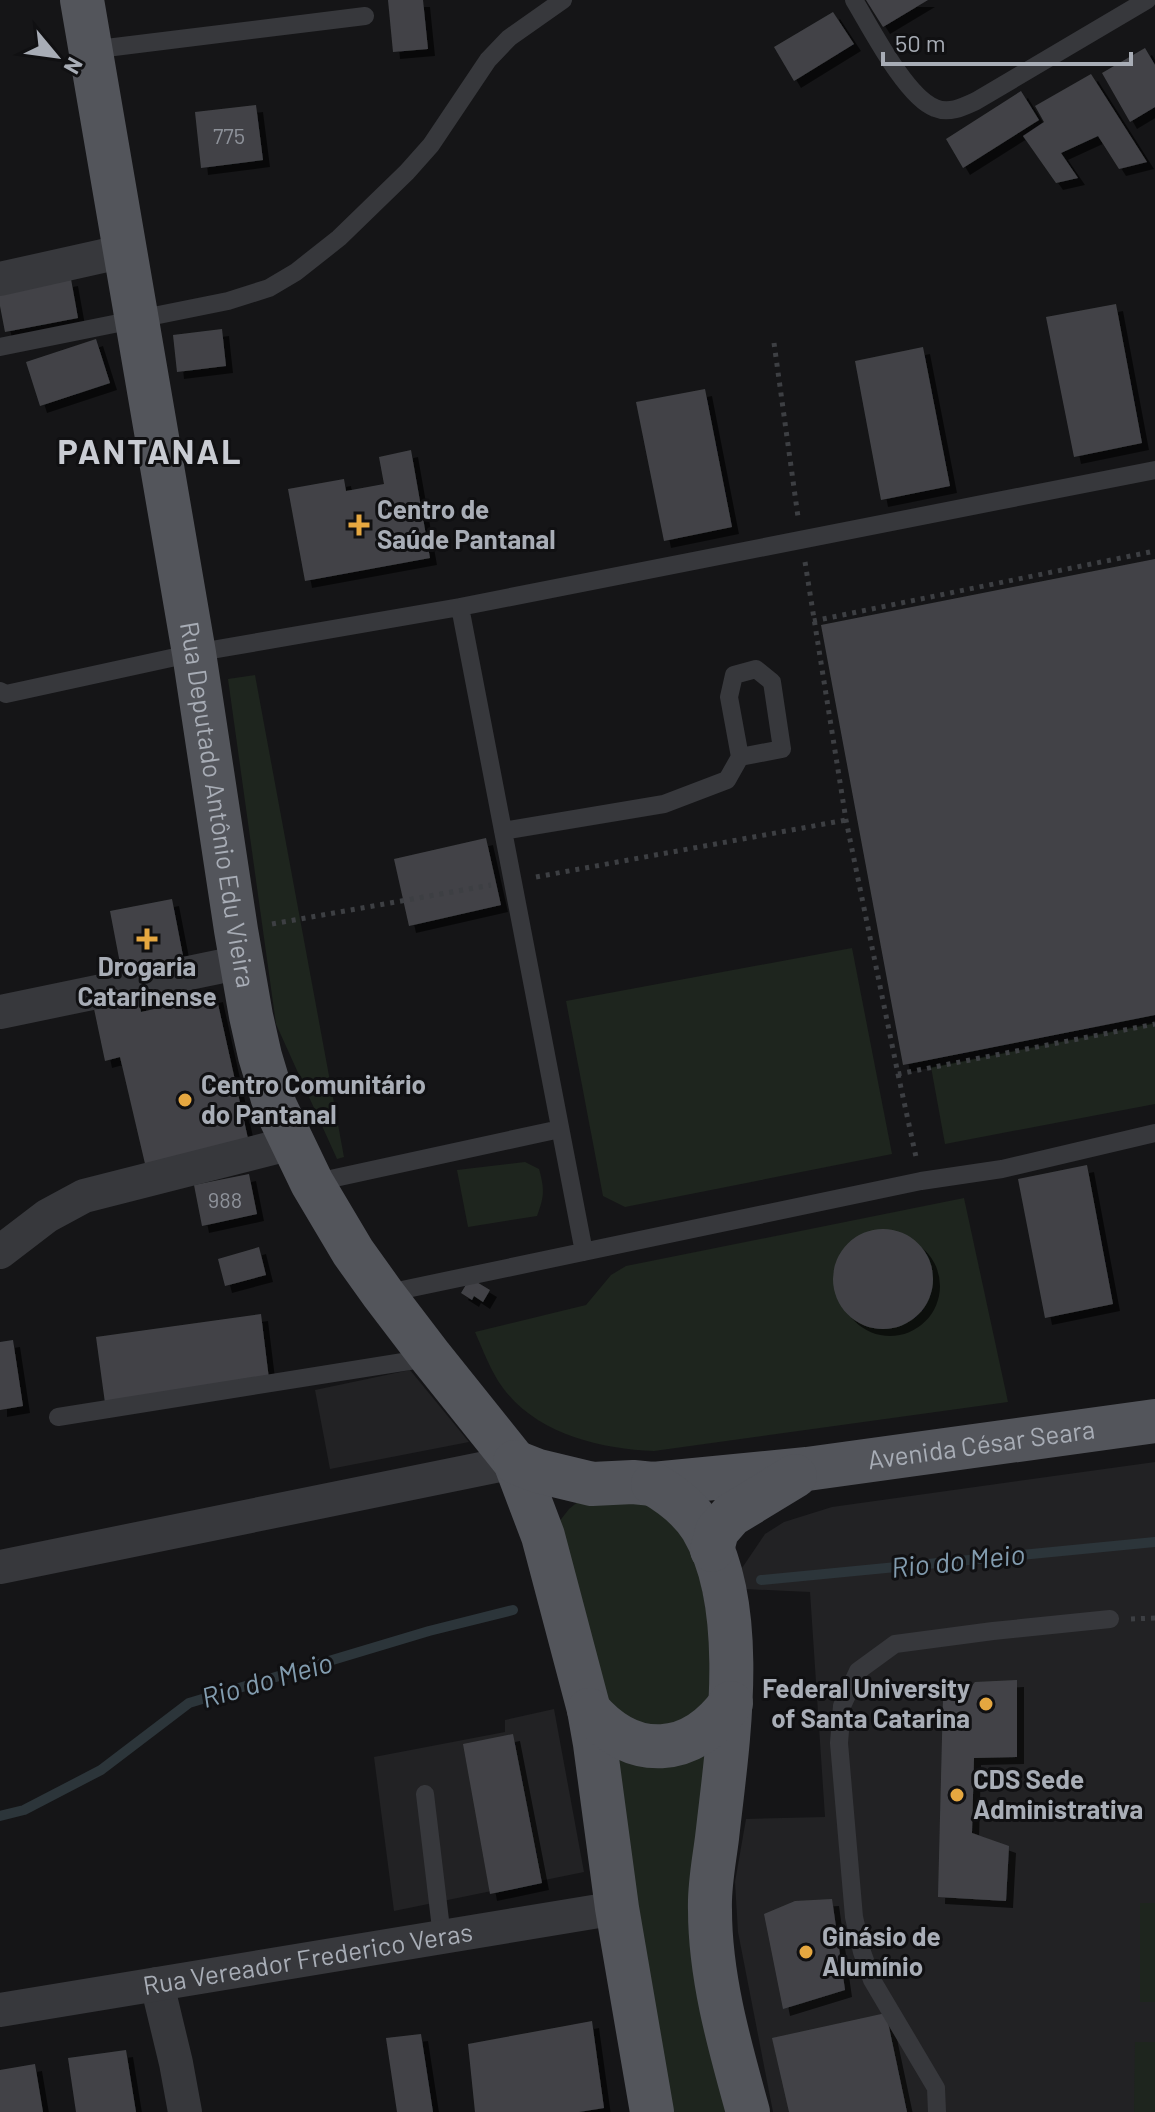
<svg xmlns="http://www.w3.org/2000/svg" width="1155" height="2112" font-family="Barlow,sans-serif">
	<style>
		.built { fill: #222224 }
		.green { fill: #1e251e }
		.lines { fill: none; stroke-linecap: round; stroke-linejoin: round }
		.stream { stroke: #2c353a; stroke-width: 10 }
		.building { fill: #424347; filter: url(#shadow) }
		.path { stroke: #3d3f43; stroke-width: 5; stroke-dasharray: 4 6; stroke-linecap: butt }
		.lane { stroke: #37383c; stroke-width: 18 }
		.street { stroke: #37383c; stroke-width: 34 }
		.primary { stroke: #53555b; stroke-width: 44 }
		.poi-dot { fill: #e5a740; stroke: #101012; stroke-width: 3 }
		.labels { text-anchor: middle; stroke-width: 6; stroke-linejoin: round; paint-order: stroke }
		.number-label { font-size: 22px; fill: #8e929a }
		.poi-label { font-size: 26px; font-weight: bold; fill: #a8adb6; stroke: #101012; text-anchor: start }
		.street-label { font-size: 26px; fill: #a8adb6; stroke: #101012 }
		.water-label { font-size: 28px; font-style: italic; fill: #829caf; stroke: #101012 }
		.district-label { font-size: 34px; font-weight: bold; letter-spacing: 2px; fill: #c9ccd3; stroke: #101012 }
	</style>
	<defs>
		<filter id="shadow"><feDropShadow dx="7" dy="7" stdDeviation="0" flood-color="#0009"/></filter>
	</defs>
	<rect width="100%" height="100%" fill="#151517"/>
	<path class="built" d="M 410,1370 L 469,1442 L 330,1469 L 315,1390 Z
		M 1155,1462 L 1155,2112 L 773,2112 L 738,1932 L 735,1882 L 746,1819 L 825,1817 L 810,1592 L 745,1589 L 742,1568 L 765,1534 L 784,1522 L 832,1507 Z
		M 554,1709 L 584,1872 L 394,1911 L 374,1757 L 505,1732 L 505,1720 Z"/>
	<path class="green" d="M 255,675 L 344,1157 L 337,1159 L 276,1024 L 228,679 Z
		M 852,948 L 892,1154 L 625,1207 L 603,1196 L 566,1001 Z
		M 1155,1022 L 1155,1104 L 945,1144 L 931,1067 Z
		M 525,1162 L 539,1169 C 545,1190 544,1197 537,1216 L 468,1227 L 457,1170 Z
		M 964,1198 L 1008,1402 L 654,1451 C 600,1449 537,1434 503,1388 C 491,1372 483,1350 475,1332 L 586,1305 L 611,1275 L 626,1266 Z
		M 650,1490 L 690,1525 L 723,1700 L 691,1733 L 615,1726 L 555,1527 L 569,1509 L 585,1496 Z
		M 719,1730 L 738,2112 L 661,2112 L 605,1737 Z
		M 1140,1903 L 1155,1903 L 1155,2002 L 1140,2002 Z
		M 1135,2042 L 1155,2042 L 1155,2112 L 1134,2112 Z"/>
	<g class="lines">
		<path class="stream" d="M 761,1580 L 1155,1542
			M 0,1816 L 24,1810 L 101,1770 L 189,1703 L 429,1631 L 513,1610"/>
	</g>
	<path class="building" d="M 388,0 L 423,0 L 428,49 L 393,52 Z
		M 866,0 L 928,0 L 883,27 Z
		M 833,12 L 854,44 L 794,81 L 774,47 Z
		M 1145,48 L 1155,65 L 1155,107 L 1130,122 L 1102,73 Z
		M 1091,74 L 1147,162 L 1119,169 L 1098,136 L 1061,153 L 1078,178 L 1056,183 L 1023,136 L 1044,122 L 1035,106 Z
		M 1021,91 L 1039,120 L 963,168 L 946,139 Z
		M 256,105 L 263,160 L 201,168 L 195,112 Z
		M 71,279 L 78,318 L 5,332 L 0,306 L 0,292 Z
		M 1116,304 L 1142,443 L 1074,457 L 1046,317 Z
		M 222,329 L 226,366 L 177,372 L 173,335 Z
		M 96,339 L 110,383 L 40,406 L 26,362 Z
		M 923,347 L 950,486 L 881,500 L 855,361 Z
		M 705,389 L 732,527 L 664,541 L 636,402 Z
		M 411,450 L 430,558 L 305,581 L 288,489 L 344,479 L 346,491 L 384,484 L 379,457 Z
		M 1155,559 L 1155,1015 L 903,1065 L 821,625 Z
		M 486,838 L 501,905 L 409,926 L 394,859 Z
		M 172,899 L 185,966 L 123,979 L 110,911 Z
		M 138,995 L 141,1012 L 216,995 L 249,1143 L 146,1168 L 120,1057 L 105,1061 L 93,1004 Z
		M 1087,1165 L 1113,1304 L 1045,1318 L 1018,1179 Z
		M 249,1174 L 257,1214 L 202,1226 L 194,1185 Z
		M833 1279a50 50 0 1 1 100 0a50 50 0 1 1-100 0Z
		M 259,1247 L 266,1275 L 225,1286 L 218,1259 Z
		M 470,1278 L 490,1290 L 483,1302 L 474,1296 L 472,1300 L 461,1293 Z
		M 261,1314 L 269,1379 L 105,1403 L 96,1337 Z
		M 13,1340 L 23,1406 L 0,1410 L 0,1342 Z
		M 1017,1680 L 1017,1757 L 974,1758 L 972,1833 L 1009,1846 L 1006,1901 L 938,1897 L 943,1699 L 962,1698 L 975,1682 Z
		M 513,1734 L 542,1883 L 490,1894 L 463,1744 Z
		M 832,1899 L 845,1990 L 783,2009 L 764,1914 L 795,1901 Z
		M 886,2013 L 907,2112 L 789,2112 L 772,2038 Z
		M 592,2021 L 604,2108 L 579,2112 L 475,2112 L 468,2044 Z
		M 421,2034 L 433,2112 L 397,2112 L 386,2038 Z
		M 126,2050 L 136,2112 L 76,2112 L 68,2058 Z
		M 35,2064 L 43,2112 L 0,2112 L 0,2070 Z"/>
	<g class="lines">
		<path class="path" d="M 774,343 L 798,517
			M 805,562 L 846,820 L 898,1074 L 1155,1024
			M 813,621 L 1155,551
			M 536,877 L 846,820
			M 272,924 L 491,885
			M 898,1074 L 916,1157
			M 1131,1619 L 1155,1618"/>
		<path class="lane" d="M 854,0 C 871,28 906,97 935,108 C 949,114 963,107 976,101 L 1147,0
			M 90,50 L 365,16
			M 0,347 L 228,301 L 269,288 L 296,272 L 339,238 L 407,172 L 431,145 L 488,60 L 509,38 L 563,0
			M 0,691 L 6,694 L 194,653 L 460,607
			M 503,831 L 664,804 L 727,780 L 740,757 L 729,697 L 734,675 L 756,669 L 772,682 L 782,749 L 740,757
			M 312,1183 L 560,1129
			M 584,1252 L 460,607 L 1155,470
			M 383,1294 L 921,1181 L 1002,1169 L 1155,1133
			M 58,1417 L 428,1358
			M 425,1794 L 442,1937
			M 937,2112 L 936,2088 L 872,1980 L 862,1952 L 854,1917 L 839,1743 L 842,1706 L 858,1671 L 895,1644 L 993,1631 L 1110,1619"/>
		<g class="street">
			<path d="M 0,279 L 125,251"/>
			<path d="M 0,1012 L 242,962"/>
			<path d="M 0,1252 L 47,1216 L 84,1196 L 292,1143"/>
			<path d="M 0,1567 L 515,1462"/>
			<path d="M 157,1984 L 176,2063 L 185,2112"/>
			<path id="s1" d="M 0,2010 L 617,1908"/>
		</g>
		<g class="primary">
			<path id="s2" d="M 82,0 L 194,653 L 236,930 L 251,1016 L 260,1056 L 275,1106 L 312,1183 L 353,1252 L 383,1294 L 431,1357 L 515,1462 L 543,1536 L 589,1710 L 595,1744 L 617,1908 L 652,2112"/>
			<path id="s3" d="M 515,1462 L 538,1471 L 592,1484 L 633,1482 L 653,1484 L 807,1469 L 1155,1421"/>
			<path d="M 653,1484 C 672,1495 690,1509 702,1528 C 750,1609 727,1748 717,1838 C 714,1862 709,1886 710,1910 C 710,1978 730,2047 748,2112"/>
			<path d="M 712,1550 L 717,1531 L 731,1515 L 795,1476"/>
			<path d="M 589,1710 C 633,1761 691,1758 731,1703"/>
		</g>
	</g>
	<g class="poi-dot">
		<path d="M355 513h8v8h8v8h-8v8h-8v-8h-8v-8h8z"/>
		<path d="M143 927h8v8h8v8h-8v8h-8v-8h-8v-8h8z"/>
		<circle cx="185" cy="1100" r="8"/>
		<circle cx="986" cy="1704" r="8"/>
		<circle cx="957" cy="1795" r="8"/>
		<circle cx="806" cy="1952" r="8"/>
	</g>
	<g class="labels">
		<g class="number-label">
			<text x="229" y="144">775</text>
			<text x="225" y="1208">988</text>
		</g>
		<g class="poi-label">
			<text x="377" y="519">Centro de<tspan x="377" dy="30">Saúde Pantanal</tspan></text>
			<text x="147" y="976" text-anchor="middle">Drogaria<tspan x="147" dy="30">Catarinense</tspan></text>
			<text x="201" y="1094">Centro Comunitário<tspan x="201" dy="30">do Pantanal</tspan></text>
			<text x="970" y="1698" text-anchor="end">Federal University<tspan x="970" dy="30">of Santa Catarina</tspan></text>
			<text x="973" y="1789">CDS Sede<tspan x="973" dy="30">Administrativa</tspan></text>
			<text x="822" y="1946">Ginásio de<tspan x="822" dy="30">Alumínio</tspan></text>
		</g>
		<g class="street-label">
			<text dy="9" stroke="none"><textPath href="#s2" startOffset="816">Rua Deputado Antônio Edu Vieira</textPath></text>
			<text dy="9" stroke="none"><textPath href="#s3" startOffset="472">Avenida César Seara</textPath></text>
			<text dy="9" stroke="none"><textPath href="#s1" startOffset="312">Rua Vereador Frederico Veras</textPath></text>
		</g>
		<g class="water-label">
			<text transform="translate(958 1561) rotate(-6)" y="10">Rio do Meio</text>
			<text transform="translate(267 1680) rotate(-16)" y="10">Rio do Meio</text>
		</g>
		<g class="district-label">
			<text x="150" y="464">PANTANAL</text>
		</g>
	</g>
	<g transform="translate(56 56) rotate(119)" stroke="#101012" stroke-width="6" paint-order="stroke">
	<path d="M0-6L14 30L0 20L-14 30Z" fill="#a8adb6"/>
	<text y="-12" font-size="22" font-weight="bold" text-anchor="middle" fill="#a8adb6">N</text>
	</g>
	<path d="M883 52v12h248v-12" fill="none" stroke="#a8adb6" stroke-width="4"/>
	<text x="895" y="52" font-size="24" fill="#a8adb6" stroke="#101012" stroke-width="6" paint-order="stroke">50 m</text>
</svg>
